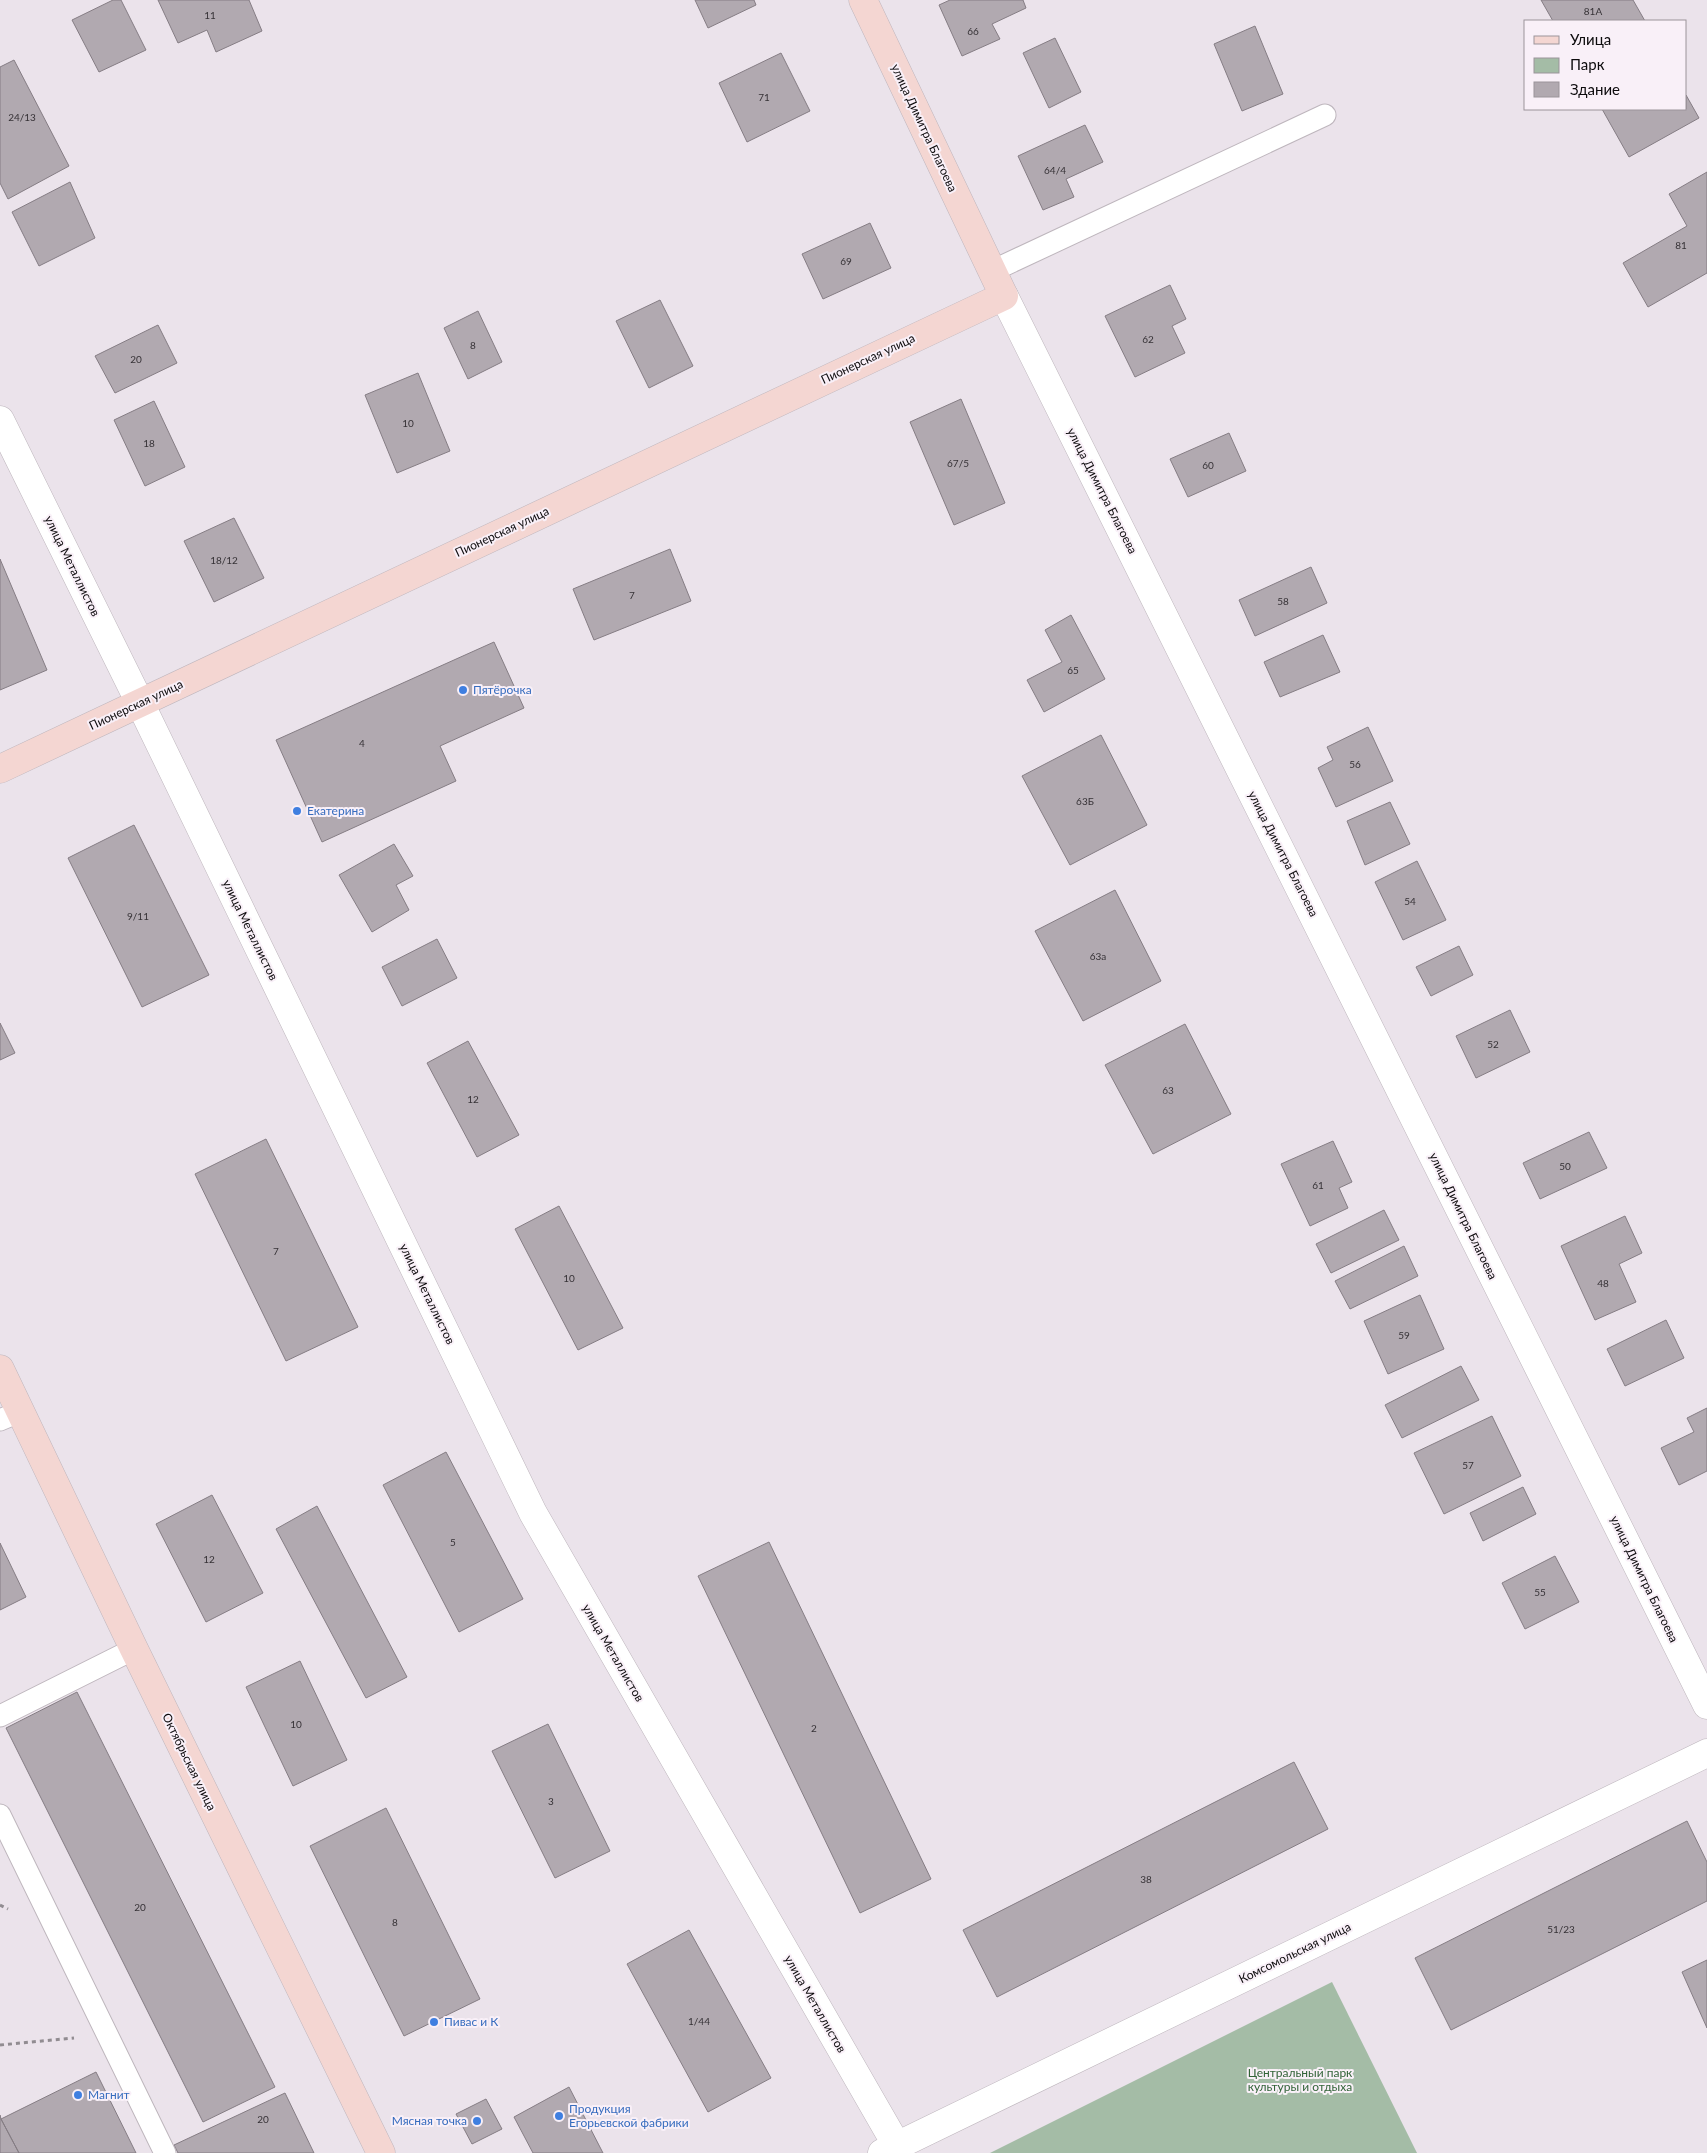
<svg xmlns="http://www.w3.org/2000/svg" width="1707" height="2153" font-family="Lato,sans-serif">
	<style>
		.green { fill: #a4bca6 }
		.building { fill: #b1a9b0; stroke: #857d84 }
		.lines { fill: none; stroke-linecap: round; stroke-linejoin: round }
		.service-casing { stroke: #beb6bd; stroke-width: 23 }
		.minor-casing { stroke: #beb6bd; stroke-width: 29 }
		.tertiary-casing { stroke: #beb6bd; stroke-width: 29 }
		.secondary-casing { stroke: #beb6bd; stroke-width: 29 }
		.path { stroke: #918c91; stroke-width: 3; stroke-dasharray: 4 4; stroke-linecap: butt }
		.service { stroke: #fff; stroke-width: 21 }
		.minor { stroke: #fff; stroke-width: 28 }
		.tertiary { stroke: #fff; stroke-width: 28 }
		.secondary { stroke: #f4d6d2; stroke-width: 28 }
		.shop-dot { fill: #3f7fe0; stroke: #f9f0f8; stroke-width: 2 }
		.labels { text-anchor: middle; stroke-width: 4; stroke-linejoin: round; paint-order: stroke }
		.number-label { font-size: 10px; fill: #363236 }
		.street-label { font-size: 12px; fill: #0d0b0d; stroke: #f9f0f8 }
		.shop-label { font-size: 12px; fill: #366cbe; stroke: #f9f0f8; text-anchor: start }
		.park-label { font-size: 12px; fill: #316337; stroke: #f9f0f8 }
	</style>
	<rect width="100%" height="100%" fill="#ebe3eb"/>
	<path class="green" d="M 1332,1982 L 1417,2153 L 990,2153 Z"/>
	<path class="building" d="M 113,0 L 121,0 L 146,50 L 99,72 L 72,20 Z
		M 158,0 L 249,0 L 262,31 L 216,52 L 207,30 L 178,43 Z
		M 695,0 L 754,0 L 756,5 L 708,28 Z
		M 950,0 L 1023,0 L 1026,8 L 992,24 L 1000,39 L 962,56 L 939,5 Z
		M 1541,0 L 1633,0 L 1645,21 L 1553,21 Z
		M 1255,26 L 1283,94 L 1242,111 L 1214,44 Z
		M 1055,38 L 1081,92 L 1049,108 L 1023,53 Z
		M 781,53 L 810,111 L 747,142 L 719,83 Z
		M 14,60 L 69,166 L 8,199 L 0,183 L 0,67 Z
		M 1686,95 L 1699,118 L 1629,157 L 1602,109 L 1686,109 Z
		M 1085,125 L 1103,162 L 1066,179 L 1074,197 L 1043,210 L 1018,156 Z
		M 1707,172 L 1707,273 L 1648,307 L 1623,263 L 1687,226 L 1669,194 Z
		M 70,182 L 95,238 L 39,266 L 12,212 Z
		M 870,223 L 891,268 L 823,299 L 802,254 Z
		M 1170,285 L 1186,319 L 1172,326 L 1185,353 L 1135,377 L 1105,316 Z
		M 660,300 L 693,366 L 649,388 L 616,321 Z
		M 478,311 L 502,362 L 468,379 L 444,328 Z
		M 158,325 L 177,363 L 115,393 L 95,356 Z
		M 418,373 L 450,451 L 397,473 L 365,395 Z
		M 961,399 L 1005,503 L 954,525 L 910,422 Z
		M 154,401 L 185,467 L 145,486 L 114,420 Z
		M 1229,433 L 1246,471 L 1188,497 L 1170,459 Z
		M 234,518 L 264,578 L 214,602 L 184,541 Z
		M 670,549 L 691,601 L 594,640 L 573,589 Z
		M 0,559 L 47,670 L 0,690 Z
		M 1311,567 L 1327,603 L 1255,636 L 1239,600 Z
		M 1071,615 L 1105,679 L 1044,712 L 1027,680 L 1062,662 L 1045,630 Z
		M 1323,635 L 1340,672 L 1280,697 L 1264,662 Z
		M 494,642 L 524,708 L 440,746 L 456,781 L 322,842 L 276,740 Z
		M 1368,727 L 1393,781 L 1336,807 L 1318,768 L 1333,760 L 1327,747 Z
		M 1101,735 L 1147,825 L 1070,865 L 1022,776 Z
		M 1390,802 L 1410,844 L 1365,865 L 1347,821 Z
		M 134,825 L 209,975 L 142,1007 L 68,858 Z
		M 394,844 L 413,876 L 396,885 L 409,910 L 372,932 L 339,875 Z
		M 1417,861 L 1446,920 L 1403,940 L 1375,882 Z
		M 1115,890 L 1161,981 L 1083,1021 L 1035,931 Z
		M 437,939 L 457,978 L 402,1006 L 382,967 Z
		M 1459,946 L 1473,975 L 1431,996 L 1416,967 Z
		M 1510,1010 L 1530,1052 L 1476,1078 L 1456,1036 Z
		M 0,1023 L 15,1053 L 0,1060 Z
		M 1185,1024 L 1231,1114 L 1153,1154 L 1105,1065 Z
		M 468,1041 L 519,1135 L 477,1157 L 427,1063 Z
		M 1589,1132 L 1607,1168 L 1540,1199 L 1523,1163 Z
		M 266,1139 L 358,1327 L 286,1361 L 195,1174 Z
		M 1333,1141 L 1352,1182 L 1339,1188 L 1348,1208 L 1310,1226 L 1281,1164 Z
		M 559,1206 L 623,1328 L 578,1350 L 515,1229 Z
		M 1384,1210 L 1399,1240 L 1331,1273 L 1316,1244 Z
		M 1625,1216 L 1642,1253 L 1619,1264 L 1636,1302 L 1595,1320 L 1561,1246 Z
		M 1404,1246 L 1418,1276 L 1350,1309 L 1335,1281 Z
		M 1420,1295 L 1444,1349 L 1388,1374 L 1364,1321 Z
		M 1666,1320 L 1684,1358 L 1625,1386 L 1607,1349 Z
		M 1461,1366 L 1479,1400 L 1402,1438 L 1385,1405 Z
		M 1707,1408 L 1707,1471 L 1679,1485 L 1661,1448 L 1694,1432 L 1687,1418 Z
		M 1492,1416 L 1521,1476 L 1444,1514 L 1414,1453 Z
		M 446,1452 L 523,1599 L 459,1632 L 383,1485 Z
		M 1523,1487 L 1536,1514 L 1483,1541 L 1470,1513 Z
		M 212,1495 L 263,1593 L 206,1622 L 156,1524 Z
		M 317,1506 L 407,1677 L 366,1698 L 276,1529 Z
		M 769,1542 L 931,1879 L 860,1913 L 698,1576 Z
		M 0,1543 L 26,1597 L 0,1610 Z
		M 1555,1556 L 1579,1602 L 1525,1629 L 1502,1583 Z
		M 300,1661 L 347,1760 L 293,1786 L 246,1687 Z
		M 77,1692 L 275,2087 L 203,2122 L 6,1728 Z
		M 548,1724 L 610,1851 L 555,1878 L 492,1751 Z
		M 1294,1762 L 1328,1829 L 997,1997 L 963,1930 Z
		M 386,1808 L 480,1999 L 404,2036 L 310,1846 Z
		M 1687,1821 L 1707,1862 L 1707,1901 L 1451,2030 L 1415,1958 Z
		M 689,1930 L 771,2078 L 708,2112 L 627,1964 Z
		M 1707,1960 L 1707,2028 L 1682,1972 Z
		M 96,2072 L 136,2153 L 19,2153 L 1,2119 Z
		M 569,2087 L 603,2153 L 533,2153 L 514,2117 Z
		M 285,2093 L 314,2153 L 178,2153 L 174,2145 Z
		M 486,2099 L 502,2129 L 472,2144 L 456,2114 Z
		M 0,2115 L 1,2119 L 19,2153 L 0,2153 Z"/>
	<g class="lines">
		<g class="service-casing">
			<path id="service" d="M 992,271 L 1325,115
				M 0,1420 L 19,1412
				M 0,1716 L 134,1649
				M 0,1815 L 165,2153"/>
		</g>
		<g class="minor-casing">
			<path id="minor" d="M 0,420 L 140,703 L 533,1513 L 897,2146"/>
		</g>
		<g class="tertiary-casing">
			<path id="tertiary" d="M 1004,296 L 1707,1705
				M 882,2153 L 1707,1753"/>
		</g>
		<g class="secondary-casing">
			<path id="secondary" d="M 0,769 L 1004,296 L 863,0
				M 0,1369 L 134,1649 L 381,2153"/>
		</g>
		<path class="path" d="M 0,1905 L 8,1909
			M 0,2045 L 74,2038"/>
		<use href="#service" class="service"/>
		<use href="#minor" class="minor"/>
		<use href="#tertiary" class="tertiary"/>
		<use href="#secondary" class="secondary"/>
	</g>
	<g class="shop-dot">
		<circle cx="463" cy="690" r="5"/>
		<circle cx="297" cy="811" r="5"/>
		<circle cx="434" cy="2022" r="5"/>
		<circle cx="78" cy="2095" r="5"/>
		<circle cx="559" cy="2116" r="5"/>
		<circle cx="477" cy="2121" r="5"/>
	</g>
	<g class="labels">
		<g class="number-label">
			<text x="1593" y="15">81А</text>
			<text x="210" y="19">11</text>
			<text x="973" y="35">66</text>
			<text x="764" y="101">71</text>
			<text x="22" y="121">24/13</text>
			<text x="1055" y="174">64/4</text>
			<text x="1681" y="249">81</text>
			<text x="846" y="265">69</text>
			<text x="1148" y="343">62</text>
			<text x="473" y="349">8</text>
			<text x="136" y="363">20</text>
			<text x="408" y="427">10</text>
			<text x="149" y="447">18</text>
			<text x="958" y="467">67/5</text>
			<text x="1208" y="469">60</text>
			<text x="224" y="564">18/12</text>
			<text x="632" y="599">7</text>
			<text x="1283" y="605">58</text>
			<text x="1073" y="674">65</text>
			<text x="362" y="747">4</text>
			<text x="1355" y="768">56</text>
			<text x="1085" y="805">63Б</text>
			<text x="1410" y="905">54</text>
			<text x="138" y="920">9/11</text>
			<text x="1098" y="960">63а</text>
			<text x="1493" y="1048">52</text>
			<text x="1168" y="1094">63</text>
			<text x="473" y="1103">12</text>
			<text x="1565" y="1170">50</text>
			<text x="1318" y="1189">61</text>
			<text x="276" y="1255">7</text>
			<text x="569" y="1282">10</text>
			<text x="1603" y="1287">48</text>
			<text x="1404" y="1339">59</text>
			<text x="1468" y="1469">57</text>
			<text x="453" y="1546">5</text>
			<text x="209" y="1563">12</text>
			<text x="1540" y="1596">55</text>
			<text x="296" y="1728">10</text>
			<text x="814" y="1732">2</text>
			<text x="551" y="1805">3</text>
			<text x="1146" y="1883">38</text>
			<text x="140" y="1911">20</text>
			<text x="395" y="1926">8</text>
			<text x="1561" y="1933">51/23</text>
			<text x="699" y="2025">1/44</text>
			<text x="263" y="2123">20</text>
		</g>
		<g class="street-label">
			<text transform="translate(924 128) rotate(65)" y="4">улица Димитра Благоева</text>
			<text transform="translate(868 359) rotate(-25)" y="4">Пионерская улица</text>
			<text transform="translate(1102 491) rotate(63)" y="4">улица Димитра Благоева</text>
			<text transform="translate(502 532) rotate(-25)" y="4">Пионерская улица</text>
			<text transform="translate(72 566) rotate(64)" y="4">улица Металлистов</text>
			<text transform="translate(136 705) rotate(-25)" y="4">Пионерская улица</text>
			<text transform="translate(1283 854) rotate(63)" y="4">улица Димитра Благоева</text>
			<text transform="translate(250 930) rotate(64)" y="4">улица Металлистов</text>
			<text transform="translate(1463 1216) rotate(64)" y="4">улица Димитра Благоева</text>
			<text transform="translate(427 1294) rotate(64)" y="4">улица Металлистов</text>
			<text transform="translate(1644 1579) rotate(64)" y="4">улица Димитра Благоева</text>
			<text transform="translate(613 1653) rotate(60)" y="4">улица Металлистов</text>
			<text transform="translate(189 1762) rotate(64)" y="4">Октябрьская улица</text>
			<text transform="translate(1295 1953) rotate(-26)" y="4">Комсомольская улица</text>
			<text transform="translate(815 2004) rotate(60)" y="4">улица Металлистов</text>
		</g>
		<g class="shop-label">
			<text x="473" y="694">Пятёрочка</text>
			<text x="307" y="815">Екатерина</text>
			<text x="444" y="2026">Пивас и К</text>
			<text x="88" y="2099">Магнит</text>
			<text x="569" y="2113">Продукция<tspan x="569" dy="14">Егорьевской фабрики</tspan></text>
			<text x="467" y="2125" text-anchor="end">Мясная точка</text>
		</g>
		<g class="park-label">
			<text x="1300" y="2077">Центральный парк<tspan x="1300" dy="14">культуры и отдыха</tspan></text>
		</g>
	</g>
	<rect x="1524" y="20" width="162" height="90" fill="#f9f0f8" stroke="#9b949a"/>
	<rect x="1534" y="36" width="25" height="8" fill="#f4d6d2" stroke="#9b949a"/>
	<text x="1570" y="45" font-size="15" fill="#0d0b0d">Улица</text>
	<rect x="1534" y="58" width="25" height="15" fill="#a4bca6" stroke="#9b949a"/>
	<text x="1570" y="70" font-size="15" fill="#0d0b0d">Парк</text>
	<rect x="1534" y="82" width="25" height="15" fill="#b1a9b0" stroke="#9b949a"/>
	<text x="1570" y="95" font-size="15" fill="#0d0b0d">Здание</text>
</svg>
